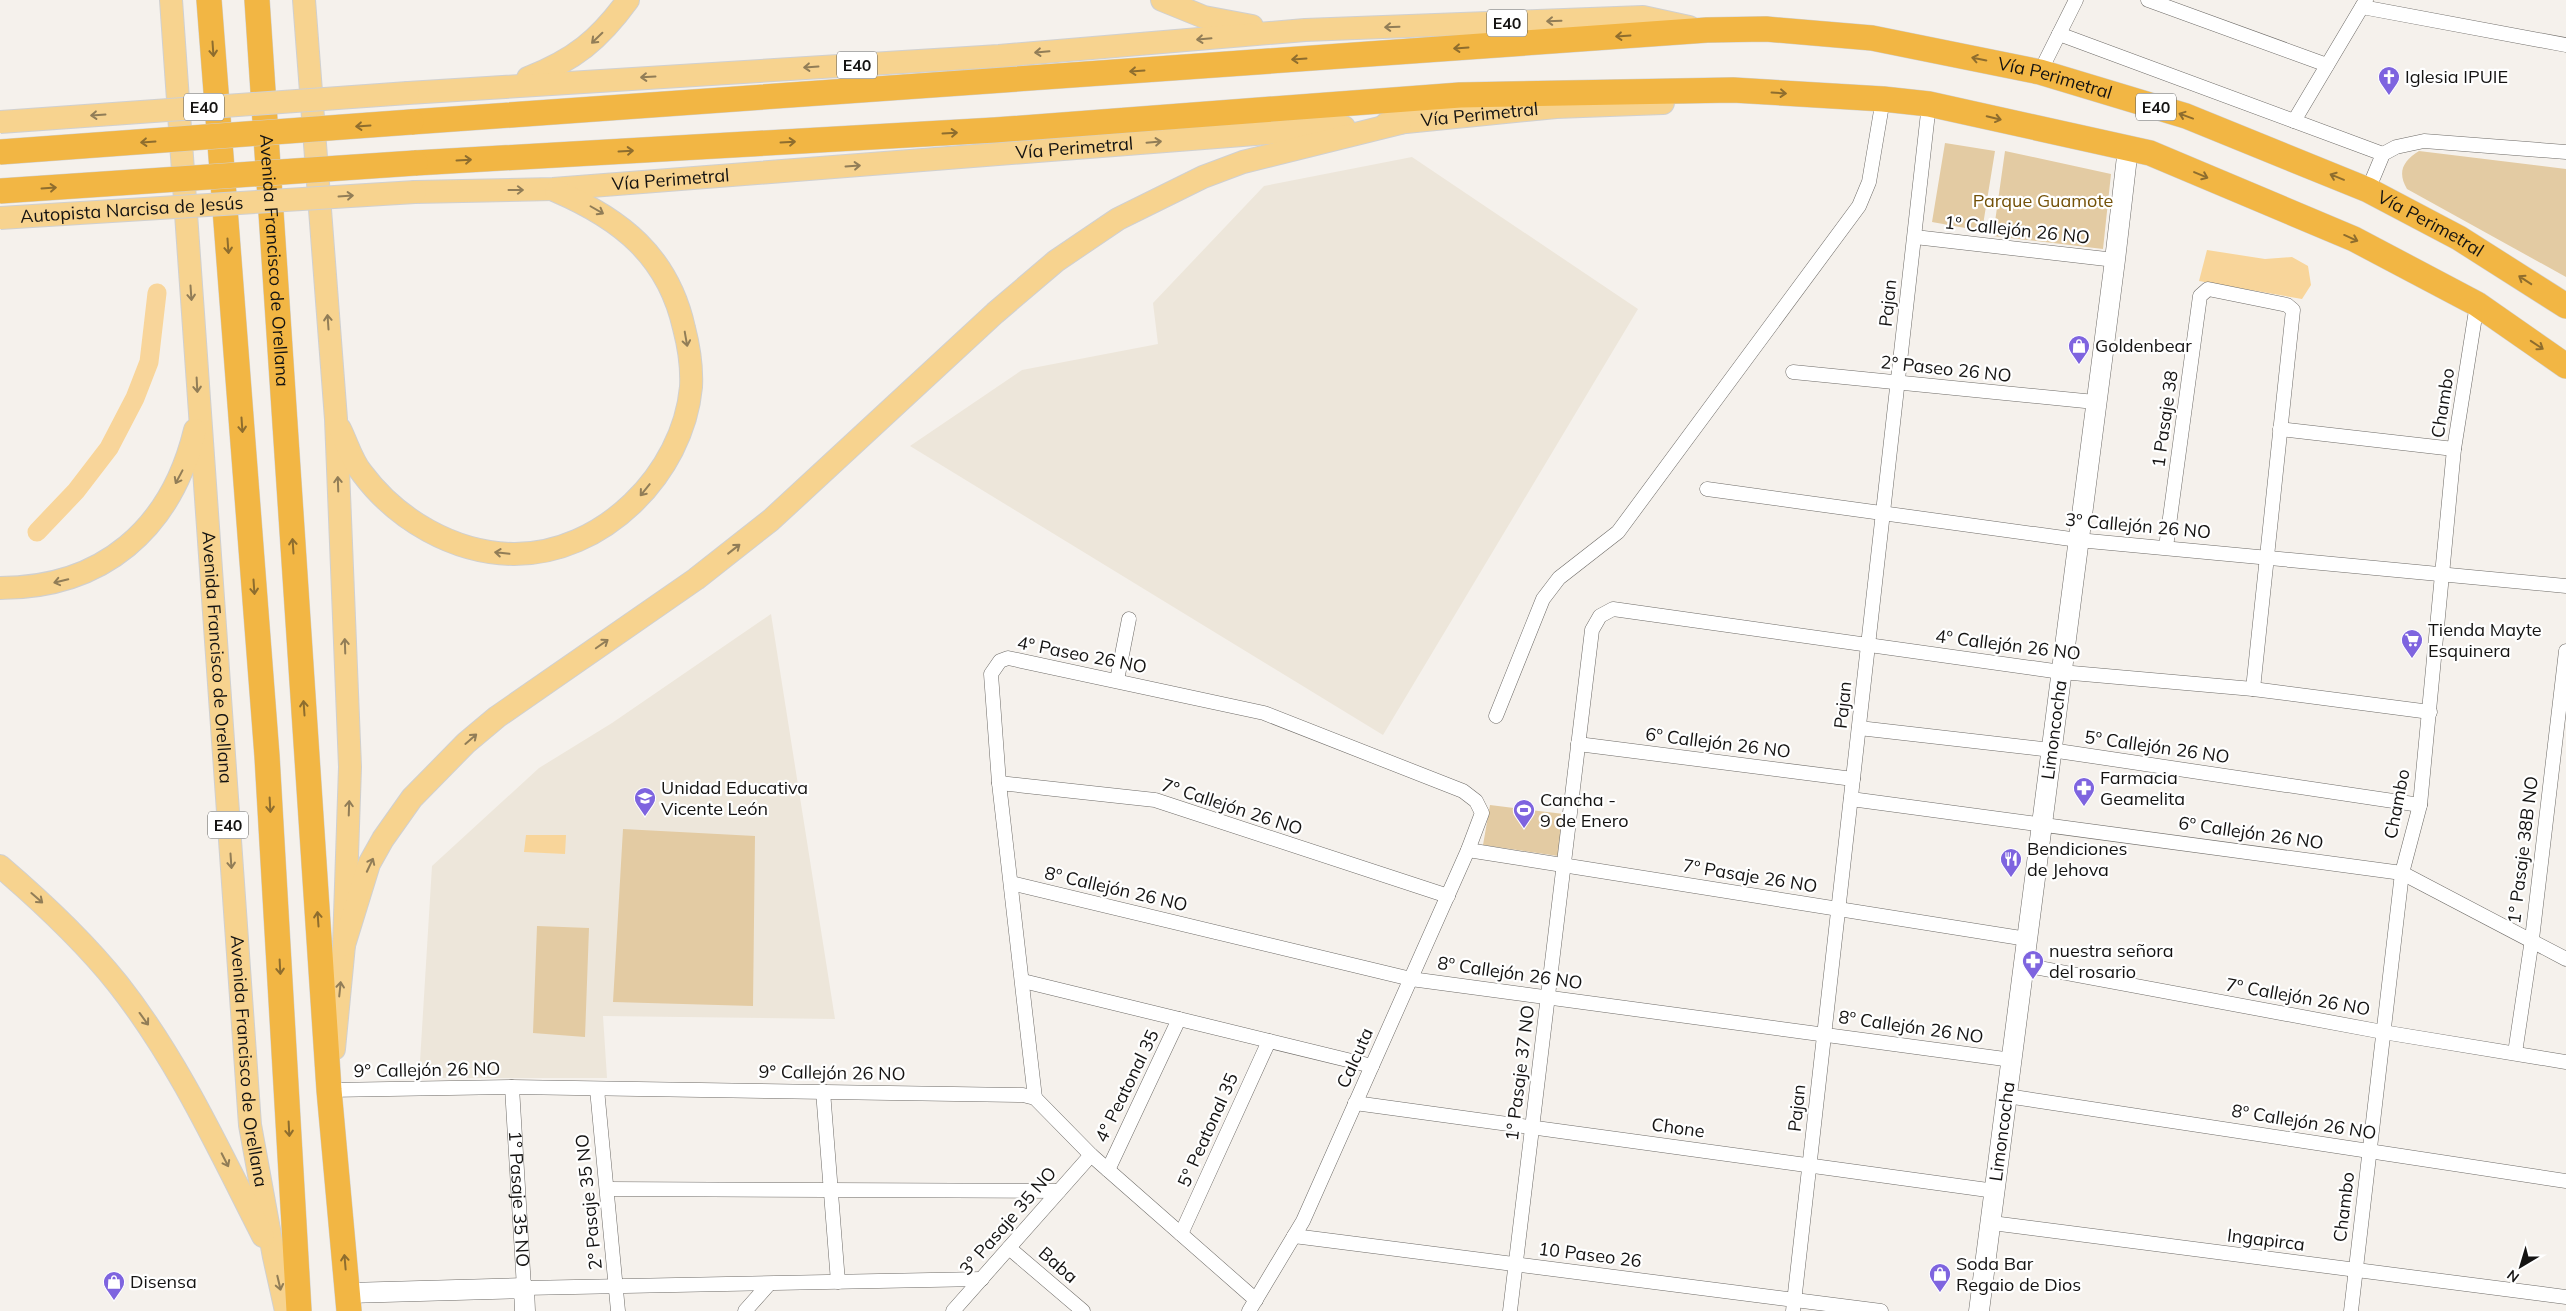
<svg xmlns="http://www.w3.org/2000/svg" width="2566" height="1311" font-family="Mulish,sans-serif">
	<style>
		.built { fill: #ede6da }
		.green { fill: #e3cba3 }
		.water { fill: #f8d59a }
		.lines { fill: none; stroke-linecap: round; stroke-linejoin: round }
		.canal { stroke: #f8d59a; stroke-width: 19 }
		.street-casing { stroke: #6e6b67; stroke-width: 15 }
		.secondary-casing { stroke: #6e6b67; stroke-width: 21 }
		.primary-casing { stroke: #d0d0d0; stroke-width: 24 }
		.highway-casing { stroke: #d0d0d0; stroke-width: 26 }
		.street { stroke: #fff; stroke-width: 14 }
		.secondary { stroke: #fff; stroke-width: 20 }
		.primary { stroke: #f7d38f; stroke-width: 22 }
		.highway { stroke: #f2b644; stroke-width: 25 }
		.primary-bridge-casing { stroke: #d0d0d0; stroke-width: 24; stroke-linecap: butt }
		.highway-bridge-casing { stroke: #d0d0d0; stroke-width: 26; stroke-linecap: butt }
		.primary-bridge { stroke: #f7d38f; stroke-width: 22 }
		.highway-bridge { stroke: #f2b644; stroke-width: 25 }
		.oneway { stroke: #917d57 }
		.oneway2 { stroke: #8e6d2e }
		.labels { text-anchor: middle; stroke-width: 4.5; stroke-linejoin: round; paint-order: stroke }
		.shield { fill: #fff; stroke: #5a5a59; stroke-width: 1 }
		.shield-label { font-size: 16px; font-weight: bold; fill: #141312 }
		.poi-label { font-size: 18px; fill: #141312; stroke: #fff; text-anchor: start }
		.street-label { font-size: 18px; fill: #141312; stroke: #fff }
		.park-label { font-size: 18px; fill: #735108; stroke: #fff }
	</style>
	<rect width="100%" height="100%" fill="#f5f1ec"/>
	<path class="built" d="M 1412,157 L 1638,309 L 1383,735 L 910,446 L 1022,370 L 1158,344 L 1153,303 L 1264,186 Z
		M 771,614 L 835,1019 L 603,1016 L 607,1078 L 419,1078 L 432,866 L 539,768 L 612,723 Z"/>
	<path class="green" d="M 1945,143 L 1995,151 L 1982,231 L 1932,222 Z
		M 2005,151 L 2111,174 L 2103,249 L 1993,236 Z
		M 2419,151 L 2566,169 L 2566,277 L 2407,189 C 2397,172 2403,161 2419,151 Z
		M 1490,805 L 1564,814 L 1558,856 L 1483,845 Z
		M 623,829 L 755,836 L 753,1006 L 613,1002 Z
		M 537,926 L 589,928 L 585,1037 L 533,1033 Z"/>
	<path class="water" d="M 2207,250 L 2265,259 L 2292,257 L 2308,266 L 2311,285 L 2302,299 L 2199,281 Z
		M 526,835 L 566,835 L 565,854 L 524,852 Z"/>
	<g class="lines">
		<path class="canal" d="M 37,532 L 76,491 L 109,448 L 135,398 L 149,362 L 157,293"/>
		<g class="street-casing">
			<g id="street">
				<path d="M 2148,0 L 2327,65"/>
				<path d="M 2362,7 L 2566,45"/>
				<path d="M 2059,34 L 2383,154"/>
				<path d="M 2040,72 L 2076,0"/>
				<path d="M 2294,121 L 2366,0"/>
				<path d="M 2368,190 L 2383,154 L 2396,147 L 2424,141 L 2566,152"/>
				<path d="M 1915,237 L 2115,260"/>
				<path d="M 1793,372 L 2095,402"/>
				<path d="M 2280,429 L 2454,449"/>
				<path d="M 1707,489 L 2078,540 L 2566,586"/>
				<path d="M 2166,547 L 2200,296 L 2208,289 L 2287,305 L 2293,310 L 2253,689"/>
				<path d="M 1117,680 L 1129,619"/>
				<path d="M 1496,716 L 1543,599 L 1559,578 L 1618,532 L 1859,206 L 1869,182 L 1883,99"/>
				<path d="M 1859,728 L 2051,750 L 2420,805"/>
				<path d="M 1578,744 L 1853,779"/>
				<path d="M 999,783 L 1155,800 L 1448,896"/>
				<path d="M 1851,799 L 2402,873 L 2566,959"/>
				<path d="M 1468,850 L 2027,939"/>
				<path d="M 1011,883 L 1411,979 L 2012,1060"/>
				<path d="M 2023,965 L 2383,1032 L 2566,1062"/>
				<path d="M 1023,981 L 1372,1066"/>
				<path d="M 2515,1053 L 2532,939 L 2566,651"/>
				<path id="s1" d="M 512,1087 L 524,1288 L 982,1279"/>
				<path d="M 597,1089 L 618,1311"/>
				<path d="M 329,1090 L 512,1087 L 1023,1095 L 1035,1098 L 1091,1155 L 1256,1300"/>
				<path d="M 823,1091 L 838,1282"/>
				<path d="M 2007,1096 L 2566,1181"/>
				<path d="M 1035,1098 L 999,783 L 991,674 L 1000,661 L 1008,658 L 1264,713 L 1463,791 L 1476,801 L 1482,813 L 1468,850 L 1303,1221 L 1249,1311"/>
				<path d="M 1355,1103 L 1995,1191"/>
				<path d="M 1108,1170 L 1179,1019"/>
				<path d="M 607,1189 L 1059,1191"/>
				<path d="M 1992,1223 L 2566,1297"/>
				<path d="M 1181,1234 L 1269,1041"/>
				<path d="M 1294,1236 L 1881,1311"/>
				<path d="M 1009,1248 L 1083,1311"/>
				<path d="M 745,1311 L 769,1284"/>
				<path d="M 953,1311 L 1091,1155"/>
				<path d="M 1510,1311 L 1592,630 L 1600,616 L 1613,609 L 2061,672 L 2253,689 L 2430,712"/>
				<path d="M 1793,1311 L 1929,104"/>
				<path d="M 2351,1311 L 2402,873 L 2420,805 L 2454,449 L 2477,304"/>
			</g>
		</g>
		<g class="secondary-casing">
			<g id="secondary">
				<path d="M 348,1293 L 524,1288 L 525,1311"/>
				<path id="s2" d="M 1979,1311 L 2115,260 L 2128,148"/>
			</g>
		</g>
		<g class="primary-casing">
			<g id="primary">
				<path id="s3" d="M 171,0 L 250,1125 L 274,1257 L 286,1311"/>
				<path d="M 304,0 L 336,419 L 350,767 L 344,945 L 334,1049"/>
				<path d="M 1162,0 L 1204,17 L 1252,26"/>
				<path d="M 528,78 C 574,60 599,40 628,0"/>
				<path d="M 408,93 L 999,56 L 1305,30 L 1643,17 L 1689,27"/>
				<path id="s4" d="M 1386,124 L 1556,107 L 1663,103"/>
				<path id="s5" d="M 415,192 L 553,189 L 1344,127"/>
				<path d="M 340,429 C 347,443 352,461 362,473 C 397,520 454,553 513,554 C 602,555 683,474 691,387 C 692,368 689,347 684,328 C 668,256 621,219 556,191"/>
				<path d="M 0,588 C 103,588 171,529 195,430"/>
				<path d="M 0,866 C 42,902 83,940 118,984 C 178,1060 219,1150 263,1236"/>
				<path d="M 344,945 L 369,864 L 383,839 L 412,798 L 466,743 L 497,717 L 696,579 L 771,520 L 995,313 L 1056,261 L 1118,219 L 1203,177 L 1243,162 L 1400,123"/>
			</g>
		</g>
		<g class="highway-casing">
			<g id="highway">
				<path d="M 209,0 L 267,756 L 299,1311"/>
				<path id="s6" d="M 257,0 L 329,1090 L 349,1311"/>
				<path id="s7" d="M 411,122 L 1707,30 L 1766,29 L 1872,38 L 2040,72 L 2186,116 L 2368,190 L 2459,238 L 2566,306"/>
				<path d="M 415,163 L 995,130 L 1460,95 L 1733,90 L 1883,99 L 1929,104 L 2150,153 L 2354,239 L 2477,304 L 2566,366"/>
			</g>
		</g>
		<use href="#street" class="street"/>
		<use href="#secondary" class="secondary"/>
		<use href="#primary" class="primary"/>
		<use href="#highway" class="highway"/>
		<g class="primary-bridge-casing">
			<g id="primary-bridge">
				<path d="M 0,122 L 408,93"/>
				<path id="s8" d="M 0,218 L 415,192"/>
			</g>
		</g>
		<g class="highway-bridge-casing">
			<path id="highway-bridge" d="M 0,152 L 411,122
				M 0,191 L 415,163"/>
		</g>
		<use href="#primary-bridge" class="primary-bridge"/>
		<use href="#highway-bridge" class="highway-bridge"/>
	</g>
	<defs><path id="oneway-shaft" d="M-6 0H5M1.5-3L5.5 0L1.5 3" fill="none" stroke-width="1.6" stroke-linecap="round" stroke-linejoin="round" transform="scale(1.25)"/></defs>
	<g class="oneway">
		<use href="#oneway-shaft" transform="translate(1554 21) rotate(178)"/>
		<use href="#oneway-shaft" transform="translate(1392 27) rotate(178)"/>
		<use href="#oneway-shaft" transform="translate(597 38) rotate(136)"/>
		<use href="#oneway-shaft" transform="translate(1204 39) rotate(175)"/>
		<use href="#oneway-shaft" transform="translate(1042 52) rotate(175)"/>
		<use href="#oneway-shaft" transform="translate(811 67) rotate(176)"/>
		<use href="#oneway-shaft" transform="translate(648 77) rotate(177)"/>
		<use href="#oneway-shaft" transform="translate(98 115) rotate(176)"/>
		<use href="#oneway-shaft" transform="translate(1154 142) rotate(-5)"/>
		<use href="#oneway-shaft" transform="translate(853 166) rotate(-4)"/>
		<use href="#oneway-shaft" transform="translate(516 190)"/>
		<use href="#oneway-shaft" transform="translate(346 196) rotate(-4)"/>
		<use href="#oneway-shaft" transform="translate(597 210) rotate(30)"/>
		<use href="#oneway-shaft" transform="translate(191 293) rotate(86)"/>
		<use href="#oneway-shaft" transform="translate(328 322) rotate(-94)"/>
		<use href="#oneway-shaft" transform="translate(686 339) rotate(80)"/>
		<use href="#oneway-shaft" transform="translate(197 385) rotate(87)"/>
		<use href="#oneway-shaft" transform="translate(179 477) rotate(118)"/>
		<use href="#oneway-shaft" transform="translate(338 484) rotate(-92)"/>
		<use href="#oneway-shaft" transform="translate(645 490) rotate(129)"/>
		<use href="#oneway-shaft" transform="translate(734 549) rotate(-38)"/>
		<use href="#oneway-shaft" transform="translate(502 553) rotate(-174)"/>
		<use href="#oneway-shaft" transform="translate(61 581) rotate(166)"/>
		<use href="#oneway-shaft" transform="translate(602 644) rotate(-35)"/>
		<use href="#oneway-shaft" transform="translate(345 646) rotate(-92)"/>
		<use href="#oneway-shaft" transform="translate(471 739) rotate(-41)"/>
		<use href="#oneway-shaft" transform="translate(349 808) rotate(-88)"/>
		<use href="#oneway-shaft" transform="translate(231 861) rotate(86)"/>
		<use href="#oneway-shaft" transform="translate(370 865) rotate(-65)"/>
		<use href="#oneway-shaft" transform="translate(37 898) rotate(41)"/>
		<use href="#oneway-shaft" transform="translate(340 989) rotate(-84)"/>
		<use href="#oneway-shaft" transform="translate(144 1019) rotate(54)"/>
		<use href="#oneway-shaft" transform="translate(225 1160) rotate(63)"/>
		<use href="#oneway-shaft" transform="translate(279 1283) rotate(77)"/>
	</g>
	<g class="oneway2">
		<use href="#oneway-shaft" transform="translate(1623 36) rotate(176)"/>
		<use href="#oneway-shaft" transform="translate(1461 48) rotate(176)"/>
		<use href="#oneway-shaft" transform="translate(213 49) rotate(86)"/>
		<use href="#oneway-shaft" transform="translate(1299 59) rotate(176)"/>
		<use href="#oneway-shaft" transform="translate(1979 59) rotate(-169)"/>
		<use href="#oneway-shaft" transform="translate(1137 71) rotate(176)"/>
		<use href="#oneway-shaft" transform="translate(1779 93) rotate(4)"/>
		<use href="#oneway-shaft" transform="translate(2186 116) rotate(-160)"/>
		<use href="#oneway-shaft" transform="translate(1994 118) rotate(13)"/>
		<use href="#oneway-shaft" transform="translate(363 126) rotate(176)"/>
		<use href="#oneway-shaft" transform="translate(950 133) rotate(-3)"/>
		<use href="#oneway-shaft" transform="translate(148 142) rotate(176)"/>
		<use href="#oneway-shaft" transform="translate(788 142) rotate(-3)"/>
		<use href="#oneway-shaft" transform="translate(626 151) rotate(-3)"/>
		<use href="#oneway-shaft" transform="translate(464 160) rotate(-3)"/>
		<use href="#oneway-shaft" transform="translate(2201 175) rotate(23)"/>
		<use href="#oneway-shaft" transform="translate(2337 177) rotate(-158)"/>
		<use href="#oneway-shaft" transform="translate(49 188) rotate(-4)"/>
		<use href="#oneway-shaft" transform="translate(2351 238) rotate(24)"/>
		<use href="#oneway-shaft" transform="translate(228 246) rotate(86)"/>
		<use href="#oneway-shaft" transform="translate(2525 280) rotate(-147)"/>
		<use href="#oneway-shaft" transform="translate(2537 345) rotate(34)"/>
		<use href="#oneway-shaft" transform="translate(242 425) rotate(86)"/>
		<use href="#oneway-shaft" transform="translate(293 546) rotate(-94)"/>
		<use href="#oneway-shaft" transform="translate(254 587) rotate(86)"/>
		<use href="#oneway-shaft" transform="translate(304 708) rotate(-94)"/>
		<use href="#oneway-shaft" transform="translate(270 805) rotate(87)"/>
		<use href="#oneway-shaft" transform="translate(318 919) rotate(-94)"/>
		<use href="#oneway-shaft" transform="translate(280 967) rotate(87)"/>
		<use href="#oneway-shaft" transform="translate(289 1129) rotate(87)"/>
		<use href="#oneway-shaft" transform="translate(345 1262) rotate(-95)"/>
	</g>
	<defs>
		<g id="church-pin" transform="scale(1.125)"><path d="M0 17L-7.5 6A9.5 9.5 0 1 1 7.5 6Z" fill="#7e64df" stroke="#fff"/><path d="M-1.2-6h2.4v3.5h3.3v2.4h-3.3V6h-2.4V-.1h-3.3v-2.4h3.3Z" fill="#fff"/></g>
		<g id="shop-pin" transform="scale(1.125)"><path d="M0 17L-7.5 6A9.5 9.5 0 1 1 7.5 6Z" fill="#7e64df" stroke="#fff"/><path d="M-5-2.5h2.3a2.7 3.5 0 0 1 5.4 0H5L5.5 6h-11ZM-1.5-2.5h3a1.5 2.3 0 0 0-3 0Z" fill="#fff"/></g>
		<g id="supermarket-pin" transform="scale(1.125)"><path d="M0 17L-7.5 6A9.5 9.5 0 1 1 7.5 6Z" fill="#7e64df" stroke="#fff"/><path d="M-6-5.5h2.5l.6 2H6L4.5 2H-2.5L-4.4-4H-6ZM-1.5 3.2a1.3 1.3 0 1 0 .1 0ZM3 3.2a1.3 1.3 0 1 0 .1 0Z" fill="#fff"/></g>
		<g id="pharmacy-pin" transform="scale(1.125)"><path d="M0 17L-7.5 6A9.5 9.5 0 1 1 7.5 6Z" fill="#7e64df" stroke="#fff"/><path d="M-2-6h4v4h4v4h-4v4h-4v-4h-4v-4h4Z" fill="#fff"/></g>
		<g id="school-pin" transform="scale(1.125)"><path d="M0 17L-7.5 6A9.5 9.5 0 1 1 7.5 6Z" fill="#7e64df" stroke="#fff"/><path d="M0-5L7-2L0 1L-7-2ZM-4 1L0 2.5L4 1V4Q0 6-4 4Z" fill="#fff"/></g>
		<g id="stadium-pin" transform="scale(1.125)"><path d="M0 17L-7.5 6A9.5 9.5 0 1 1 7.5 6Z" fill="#7e64df" stroke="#fff"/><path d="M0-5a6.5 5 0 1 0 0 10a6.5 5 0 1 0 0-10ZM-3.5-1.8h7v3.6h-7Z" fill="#fff"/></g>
		<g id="restaurant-pin" transform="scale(1.125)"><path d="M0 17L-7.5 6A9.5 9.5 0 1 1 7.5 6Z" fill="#7e64df" stroke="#fff"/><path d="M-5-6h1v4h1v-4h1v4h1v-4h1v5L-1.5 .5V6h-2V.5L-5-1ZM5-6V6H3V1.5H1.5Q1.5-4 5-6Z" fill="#fff"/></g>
	</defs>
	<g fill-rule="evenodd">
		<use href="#church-pin" x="2389" y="77"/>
		<use href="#shop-pin" x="2079" y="346"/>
		<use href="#supermarket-pin" x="2412" y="640"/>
		<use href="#pharmacy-pin" x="2084" y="788"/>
		<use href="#school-pin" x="645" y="798"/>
		<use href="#stadium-pin" x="1524" y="810"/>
		<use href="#restaurant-pin" x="2011" y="859"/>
		<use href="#pharmacy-pin" x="2033" y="961"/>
		<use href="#shop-pin" x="1940" y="1274"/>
		<use href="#shop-pin" x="114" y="1282"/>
	</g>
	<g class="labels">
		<g class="shield">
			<rect x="1487" y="9.5" width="40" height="27" rx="4"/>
			<rect x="837" y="51.5" width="40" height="27" rx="4"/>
			<rect x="184" y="93.5" width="40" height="27" rx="4"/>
			<rect x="2136" y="93.5" width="40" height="27" rx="4"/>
			<rect x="208" y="811.5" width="40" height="27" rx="4"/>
		</g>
		<g class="shield-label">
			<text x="1507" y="29">E40</text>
			<text x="857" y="71">E40</text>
			<text x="204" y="113">E40</text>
			<text x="2156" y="113">E40</text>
			<text x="228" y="831">E40</text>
		</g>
		<g class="poi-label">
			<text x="2405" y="83">Iglesia IPUIE</text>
			<text x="2095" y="352">Goldenbear</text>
			<text x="2428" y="636">Tienda Mayte<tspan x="2428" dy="21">Esquinera</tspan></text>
			<text x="2100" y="784">Farmacia<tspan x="2100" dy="21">Geamelita</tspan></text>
			<text x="661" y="794">Unidad Educativa<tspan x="661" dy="21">Vicente León</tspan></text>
			<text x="1540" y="806">Cancha -<tspan x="1540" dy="21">9 de Enero</tspan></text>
			<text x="2027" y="855">Bendiciones<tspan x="2027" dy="21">de Jehova</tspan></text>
			<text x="2049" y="957">nuestra señora<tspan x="2049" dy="21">del rosario</tspan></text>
			<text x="1956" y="1270">Soda Bar<tspan x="1956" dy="21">Regaio de Dios</tspan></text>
			<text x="130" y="1288">Disensa</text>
		</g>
		<g class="street-label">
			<text dy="6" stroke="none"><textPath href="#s7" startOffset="1652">Vía Perimetral</textPath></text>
			<text dy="6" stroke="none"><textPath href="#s4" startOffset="94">Vía Perimetral</textPath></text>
			<text dy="6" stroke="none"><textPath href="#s5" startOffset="661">Vía Perimetral</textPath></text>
			<text dy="6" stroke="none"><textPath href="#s5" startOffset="256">Vía Perimetral</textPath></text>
			<text dy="6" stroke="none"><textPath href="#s8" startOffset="132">Autopista Narcisa de Jesús</textPath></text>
			<text dy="6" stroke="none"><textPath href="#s7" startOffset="2056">Vía Perimetral</textPath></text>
			<text transform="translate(2017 230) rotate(6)" y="6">1º Callejón 26 NO</text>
			<text dy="6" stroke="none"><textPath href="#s6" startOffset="261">Avenida Francisco de Orellana</textPath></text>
			<text transform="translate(1888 303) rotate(-84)" y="6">Pajan</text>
			<text transform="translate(1946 369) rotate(6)" y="6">2° Paseo 26 NO</text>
			<text transform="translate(2443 403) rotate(-81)" y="6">Chambo</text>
			<text transform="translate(2165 419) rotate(-82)" y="6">1 Pasaje 38</text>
			<text transform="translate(2138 526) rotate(5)" y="6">3º Callejón 26 NO</text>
			<text transform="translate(2008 645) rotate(7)" y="6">4º Callejón 26 NO</text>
			<text transform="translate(1082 655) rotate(11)" y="6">4° Paseo 26 NO</text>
			<text dy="6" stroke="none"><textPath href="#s3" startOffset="659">Avenida Francisco de Orellana</textPath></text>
			<text transform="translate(1843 705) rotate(-84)" y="6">Pajan</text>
			<text dy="6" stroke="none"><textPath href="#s2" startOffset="586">Limoncocha</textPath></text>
			<text transform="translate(1718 743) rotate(7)" y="6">6º Callejón 26 NO</text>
			<text transform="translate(2157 747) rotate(8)" y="6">5º Callejón 26 NO</text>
			<text transform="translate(2397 804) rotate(-79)" y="6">Chambo</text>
			<text transform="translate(1232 807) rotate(18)" y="6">7° Callejón 26 NO</text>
			<text transform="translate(2251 833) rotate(8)" y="6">6º Callejón 26 NO</text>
			<text transform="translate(2523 850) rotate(-83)" y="6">1° Pasaje 38B NO</text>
			<text transform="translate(1750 876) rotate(9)" y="6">7º Pasaje 26 NO</text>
			<text transform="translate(1116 889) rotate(13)" y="6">8º Callejón 26 NO</text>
			<text transform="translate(1510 973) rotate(8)" y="6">8º Callejón 26 NO</text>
			<text transform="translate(2298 997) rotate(10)" y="6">7º Callejón 26 NO</text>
			<text transform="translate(1911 1027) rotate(8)" y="6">8º Callejón 26 NO</text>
			<text transform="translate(1355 1058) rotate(-66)" y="6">Calcuta</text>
			<text dy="6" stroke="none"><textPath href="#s3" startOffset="1064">Avenida Francisco de Orellana</textPath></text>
			<text transform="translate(427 1070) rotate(-1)" y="6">9° Callejón 26 NO</text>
			<text transform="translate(832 1073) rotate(1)" y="6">9° Callejón 26 NO</text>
			<text transform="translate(1520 1073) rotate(-83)" y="6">1° Pasaje 37 NO</text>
			<text transform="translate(1127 1086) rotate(-64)" y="6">4° Peatonal 35</text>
			<text transform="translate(1797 1108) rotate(-84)" y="6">Pajan</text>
			<text transform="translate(2304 1122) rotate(9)" y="6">8º Callejón 26 NO</text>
			<text transform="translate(1678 1128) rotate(8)" y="6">Chone</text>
			<text transform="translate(1208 1130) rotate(-66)" y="6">5° Peatonal 35</text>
			<text dy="6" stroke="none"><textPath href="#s2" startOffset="181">Limoncocha</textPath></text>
			<text dy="6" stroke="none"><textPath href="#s1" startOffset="112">1° Pasaje 35 NO</textPath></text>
			<text transform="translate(589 1202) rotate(-96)" y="6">2° Pasaje 35 NO</text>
			<text transform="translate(2344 1207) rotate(-83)" y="6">Chambo</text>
			<text transform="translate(1008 1221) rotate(-49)" y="6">3° Pasaje 35 NO</text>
			<text transform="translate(2266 1240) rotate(7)" y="6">Ingapirca</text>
			<text transform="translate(1590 1255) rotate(7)" y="6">10 Paseo 26</text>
			<text transform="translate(1058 1265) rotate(41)" y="6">Baba</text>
		</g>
		<g class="park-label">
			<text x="2043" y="207">Parque Guamote</text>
		</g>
	</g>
	<g transform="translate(2521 1266) rotate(218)" stroke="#ffffff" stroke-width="4" paint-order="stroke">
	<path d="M0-4L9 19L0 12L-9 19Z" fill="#141312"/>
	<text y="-8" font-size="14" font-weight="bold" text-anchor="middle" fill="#141312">N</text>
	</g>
</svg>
